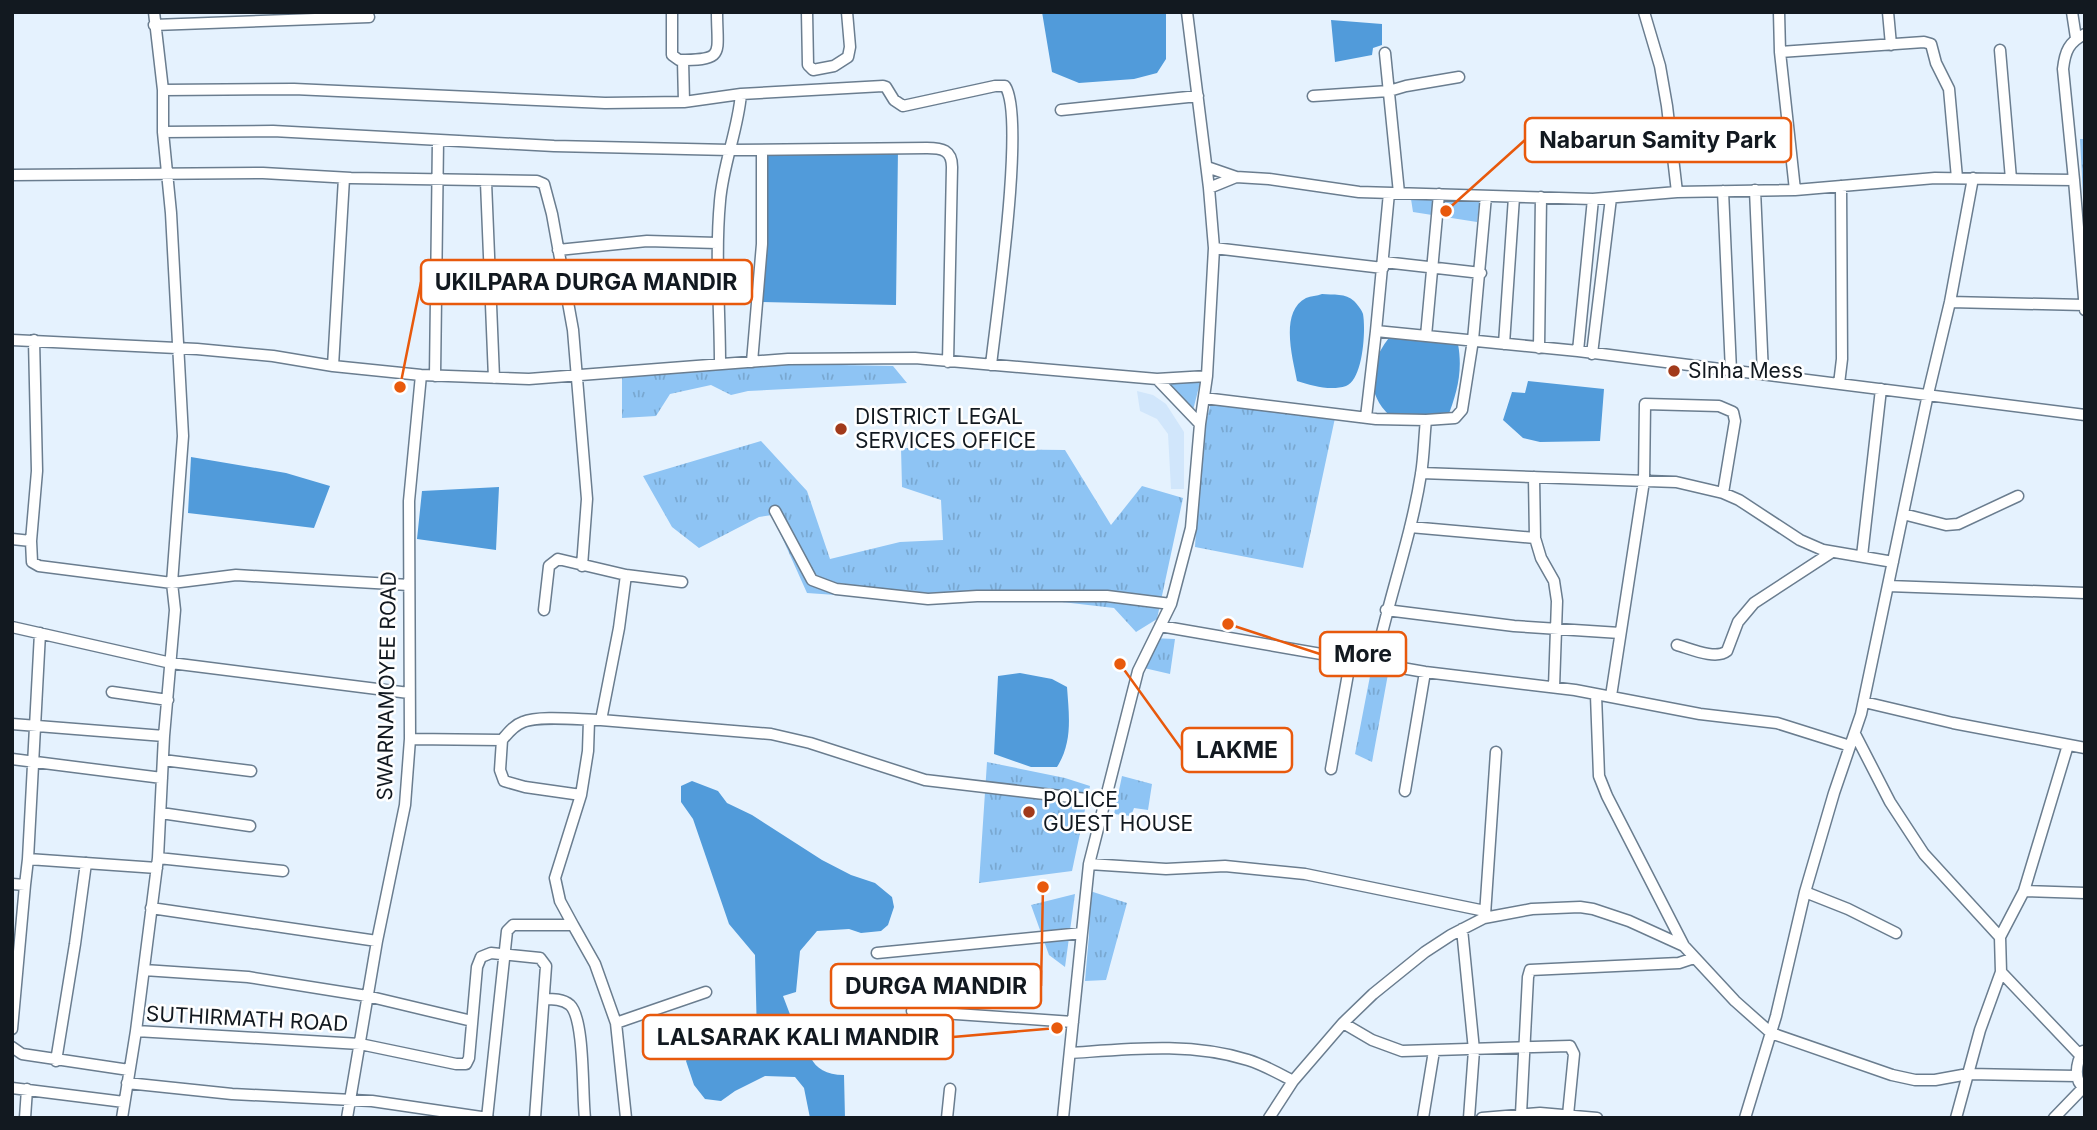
<svg xmlns="http://www.w3.org/2000/svg" width="2097" height="1130" font-family="Inter,sans-serif">
	<style>
		.built { fill: #d1e6fb }
		.grass { fill: url(#grass-tufts) }
		.green { fill: #8ec4f4 }
		.water { fill: #519bda }
		.lines { fill: none; stroke-linecap: round; stroke-linejoin: round }
		.street-casing { stroke: #6a7d8f; stroke-width: 13 }
		.street { stroke: #fff; stroke-width: 10 }
		.poi-dot { fill: #a13a1b; stroke: #fff; stroke-width: 2.5 }
		.labels { text-anchor: middle; stroke-width: 5; stroke-linejoin: round; paint-order: stroke }
		.poi-label { font-size: 21px; fill: #121920; stroke: #fff; text-anchor: start }
		.street-label { font-size: 21px; fill: #121920; stroke: #fff }
		.leader { fill: none; stroke: #e8590c; stroke-width: 2.5 }
		.callout-dot { fill: #e8590c; stroke: #fff; stroke-width: 2.5 }
		.callout { fill: #fff; stroke: #e8590c; stroke-width: 2.5 }
		.callout-label { font-size: 23px; text-anchor: middle; font-weight: bold; fill: #121920 }
	</style>
	<defs>
		<pattern id="grass-tufts" width="24" height="20" patternUnits="userSpaceOnUse" patternTransform="scale(1.75)"><rect width="24" height="20" fill="#8ec4f4"/><path d="M3 7l-1-3M5 7V3M7 7l1-3M15 17l-1-3M17 17v-4M19 17l1-3" fill="none" stroke="#79a8d1"/></pattern>
	</defs>
	<rect width="100%" height="100%" fill="#e5f2fe"/>
	<path class="built" d="M 1137,391 L 1153,395 L 1166,404 L 1184,432 L 1184,489 L 1171,489 L 1168,434 L 1157,419 L 1140,411 Z"/>
	<path class="grass" d="M 2080,139 L 2085,139 L 2085,234 Z
		M 788,364 L 893,366 L 907,383 L 748,391 L 731,395 L 711,385 L 670,394 L 656,416 L 622,418 L 622,375 Z
		M 1211,403 L 1335,418 L 1303,568 L 1195,547 L 1201,439 Z
		M 761,441 L 807,491 L 830,559 L 900,542 L 943,540 L 941,500 L 902,487 L 901,448 L 1065,450 L 1111,525 L 1142,486 L 1183,498 L 1157,619 L 1136,632 L 1114,608 L 1036,599 L 950,603 L 807,593 L 772,515 L 759,517 L 699,548 L 672,527 L 643,476 Z
		M 1152,638 L 1175,639 L 1170,674 L 1144,668 Z
		M 1371,671 L 1388,674 L 1372,762 L 1355,754 Z
		M 987,762 L 1065,778 L 1090,786 L 1072,871 L 979,883 Z
		M 1122,776 L 1152,784 L 1148,810 L 1134,808 L 1131,816 L 1114,814 Z
		M 1090,891 L 1127,903 L 1106,980 L 1085,981 L 1089,935 Z
		M 1075,894 L 1065,967 L 1049,955 L 1031,905 Z"/>
	<path class="green" d="M 1411,199 L 1480,199 L 1477,222 L 1413,212 Z
		M 1201,379 L 1191,418 L 1162,381 Z"/>
	<path class="water" d="M 1042,12 L 1166,12 L 1166,59 L 1157,73 L 1134,79 L 1079,83 L 1052,72 Z
		M 1331,20 L 1382,24 L 1382,45 L 1373,48 L 1372,55 L 1335,62 Z
		M 898,149 L 896,305 L 762,302 L 760,151 Z
		M 1322,294 C 1333,295 1346,293 1354,301 C 1357,304 1362,310 1363,314 C 1366,330 1363,380 1346,386 C 1331,391 1312,386 1297,381 C 1293,359 1279,312 1306,298 C 1311,296 1317,296 1322,294 Z
		M 1393,333 L 1458,344 C 1463,372 1457,393 1447,419 L 1390,416 C 1363,391 1370,359 1393,333 Z
		M 1528,381 L 1604,389 L 1600,441 L 1540,442 L 1523,438 L 1503,420 L 1512,392 L 1525,393 Z
		M 191,457 L 286,473 L 330,486 L 314,528 L 188,513 Z
		M 499,487 L 496,550 L 417,539 L 422,491 Z
		M 1020,673 L 1052,679 L 1067,687 C 1069,715 1073,742 1057,767 L 1031,767 L 994,754 L 998,676 Z
		M 692,781 L 718,791 L 727,803 L 752,815 L 822,860 L 851,875 L 875,883 L 892,897 L 894,907 L 888,925 L 881,931 L 861,933 L 849,929 L 817,931 L 800,951 L 796,992 L 783,996 L 791,1017 L 804,1018 C 805,1048 808,1075 844,1075 L 845,1118 L 810,1118 L 804,1088 L 795,1077 L 765,1076 L 735,1091 L 721,1101 L 705,1099 L 694,1085 L 686,1061 L 692,1049 L 746,1044 L 757,1037 L 755,955 L 729,924 L 693,819 L 681,802 L 681,786 Z"/>
	<g class="lines">
		<g class="street-casing">
			<path id="street" d="M 672,12 L 672,55 L 679,60 C 726,60 717,55 717,12
				M 807,12 L 808,65 L 813,70 L 834,66 L 848,57 L 850,47 L 847,12
				M 1187,12 L 1209,188
				M 1644,12 L 1660,66 L 1667,106 L 1677,192
				M 1779,12 L 1780,52 L 1795,190
				M 1888,12 L 1891,45
				M 2072,12 L 2076,38
				M 154,25 L 369,17
				M 2000,50 L 2011,179
				M 1780,52 L 1924,42 L 1931,44 L 1936,63 L 1949,89 L 1957,178
				M 1385,53 L 1399,193
				M 683,60 L 684,102
				M 163,90 L 294,89 L 605,103 L 684,102 L 741,94 L 883,86 L 886,87 L 894,100 L 903,106 L 995,86 L 1005,86 C 1026,116 996,319 991,365
				M 1313,96 L 1389,91 L 1406,86 L 1459,77
				M 1061,110 L 1198,96
				M 163,132 L 273,131 L 554,146 L 730,150 L 927,148 C 942,148 952,150 952,167 L 948,362
				M 1207,167 L 1236,177
				M 12,175 L 263,173 L 351,178 L 537,181 L 544,184 L 552,214 L 573,330 L 587,499 L 582,566
				M 2074,180 L 2085,310
				M 486,182 L 494,378
				M 1755,190 L 1763,374
				M 1723,191 L 1731,371
				M 1389,193 L 1376,331 L 1578,351 L 2085,415
				M 1214,248 L 1383,268
				M 558,250 L 647,241 L 717,243
				M 1384,262 L 1481,273
				M 1950,302 L 2084,305
				M 1426,336 L 1439,194
				M 12,340 L 197,349 L 273,356 L 333,366 L 421,375 L 529,379 L 788,359 L 915,358 L 1157,379 L 1207,376 L 1200,424 L 1191,528 L 1171,604 L 1138,671 L 1089,864 L 1063,1118
				M 1504,344 L 1514,197
				M 1539,348 L 1541,197
				M 1578,351 L 1593,199
				M 1592,354 L 1611,198
				M 752,362 L 762,244 L 762,150
				M 720,364 C 720,310 715,255 720,201 C 723,164 738,130 741,94
				M 333,366 L 344,178
				M 435,376 L 438,140
				M 1207,376 L 1214,248 L 1209,188 L 1236,177 L 1269,179 L 1359,192 L 1593,199 L 1677,192 L 1795,190 L 1935,178 L 2074,180 L 2063,69 C 2065,51 2069,42 2085,34
				M 1157,379 L 1200,424
				M 1839,384 L 1842,359 L 1841,186
				M 1204,398 L 1376,419 L 1426,420 C 1424,438 1424,456 1421,474 C 1411,538 1388,600 1375,663
				M 1366,417 L 1376,331
				M 1426,420 L 1455,418 L 1462,410 L 1473,340 L 1486,196
				M 1421,473 L 1676,482 L 1723,493 L 1739,500 L 1800,540 L 1823,550 L 1893,562
				M 1534,477 L 1535,538 L 1541,558 L 1554,581 L 1557,601 L 1554,687
				M 775,511 L 812,580 L 836,589 L 928,599 L 977,596 L 1107,596 L 1171,604
				M 1903,514 L 1946,525 L 1958,524 L 2018,496
				M 1410,527 L 1535,538
				M 12,539 L 31,541 L 32,562 L 39,566 L 172,583 L 236,575 L 409,585
				M 31,541 L 37,471 L 34,340
				M 1862,556 L 1881,389
				M 1888,586 L 2085,593
				M 544,610 L 549,566 L 558,559 L 626,575 L 682,582
				M 1386,610 L 1514,626 L 1620,633
				M 1160,626 L 1425,672 L 1575,690 L 1700,714 L 1777,723 L 1850,746
				M 12,627 L 171,663 L 409,693
				M 40,633 L 28,859 L 157,868
				M 1677,645 C 1691,649 1716,660 1727,651 L 1738,622 L 1754,603 L 1832,552
				M 112,692 L 168,700
				M 1596,695 L 1599,776 L 1607,796 L 1684,946
				M 1611,696 L 1644,481 L 1645,404 L 1719,406 L 1733,412 L 1735,421 L 1723,493
				M 1864,702 L 1953,723 L 2085,748
				M 589,720 L 588,751 L 581,795 L 525,787 L 504,781 L 500,770 L 502,740 C 508,733 514,725 523,722 C 539,715 582,720 601,720 L 771,734 L 810,743 L 925,780 L 1104,801
				M 601,720 L 619,628 L 626,575
				M 12,724 L 164,736
				M 1855,734 L 1890,802 L 1924,854 L 2000,937 L 2001,972 L 2080,1055 L 2085,1054
				M 410,739 L 502,740
				M 12,759 L 162,778
				M 163,760 L 251,771
				M 1331,769 L 1351,657
				M 1405,791 L 1425,672
				M 161,813 L 250,826
				M 158,858 L 283,871
				M 1089,864 L 1166,869 L 1225,866 L 1305,874 L 1485,911
				M 12,884 L 25,885 L 28,859
				M 2024,891 L 2068,745
				M 1805,892 L 1848,909 L 1896,933
				M 151,908 L 377,941
				M 1485,915 L 1496,752
				M 573,925 L 560,901 L 555,878 L 581,795
				M 1462,929 L 1474,1050 L 1469,1118
				M 2000,937 L 2024,891 L 2085,893
				M 877,953 L 1082,933
				M 144,970 L 248,977 L 367,996 L 472,1021
				M 544,999 C 553,999 563,999 570,1005 C 585,1019 582,1095 585,1118
				M 912,1011 L 1073,1022
				M 616,1023 L 706,992
				M 1343,1023 L 1372,1040 L 1402,1051 L 1570,1046 L 1574,1054 L 1568,1115
				M 12,1029 L 25,885
				M 136,1031 L 158,858 L 164,736 L 175,610 L 172,583 L 183,436 L 171,213 L 163,132 L 163,90 L 154,12
				M 12,1047 L 22,1054 L 129,1070
				M 2083,1051 C 2076,1063 2073,1081 2085,1089
				M 1070,1053 C 1130,1049 1190,1042 1248,1060 C 1264,1065 1278,1073 1293,1081
				M 56,1061 L 75,944 L 86,863
				M 127,1083 L 232,1094 L 372,1101 L 488,1118
				M 12,1088 L 124,1102
				M 1521,1114 L 1528,977 L 1530,970 L 1679,963 L 1694,958
				M 25,1118 L 27,1089
				M 122,1118 L 136,1031 L 360,1044 L 456,1064 L 466,1064 L 469,1058 L 477,967 L 481,957 L 491,953 L 540,958 L 546,966 L 535,1118
				M 347,1118 L 377,941 L 405,805 L 410,739 L 409,501 L 421,375
				M 487,1118 L 507,931 L 513,925 L 573,925 L 595,964 L 616,1023 L 626,1118
				M 947,1118 L 950,1089
				M 1269,1118 L 1293,1081 L 1343,1023 L 1373,994 L 1425,952 L 1451,935 L 1484,918 L 1532,909 L 1580,907 L 1593,909 L 1629,921 L 1684,946 L 1735,1001 L 1771,1033 L 1892,1075 L 1915,1080 L 1935,1080 L 1968,1074 L 2077,1076
				M 1423,1118 L 1434,1051
				M 1482,1118 L 1540,1113 L 1597,1118
				M 1745,1118 L 1776,1016 L 1805,892 L 1834,793 L 1861,714 L 1928,394 L 1950,302 L 1973,178
				M 1956,1118 L 1980,1030 L 2001,972
				M 2054,1118 L 2082,1089"/>
		</g>
		<use href="#street" class="street"/>
	</g>
	<g class="poi-dot">
		<circle cx="1674" cy="371" r="7"/>
		<circle cx="841" cy="429" r="7"/>
		<circle cx="1029" cy="812" r="7"/>
	</g>
	<g class="labels">
		<g class="poi-label">
			<text x="1688" y="378">SInha Mess</text>
			<text x="855" y="424">DISTRICT LEGAL<tspan x="855" dy="24">SERVICES OFFICE</tspan></text>
			<text x="1043" y="807">POLICE<tspan x="1043" dy="24">GUEST HOUSE</tspan></text>
		</g>
		<g class="street-label">
			<text transform="translate(387 686) rotate(-89)" y="7">SWARNAMOYEE ROAD</text>
			<text transform="translate(247 1019) rotate(3)" y="7">SUTHIRMATH ROAD</text>
		</g>
	</g>
	<path class="leader" d="M1446 211L1525 140M400 387L421 282M1228 624L1320 654M1120 664L1182 750M1043 887L1041 986M1057 1028L953 1037"/>
	<g class="callout-dot">
		<circle cx="1446" cy="211" r="7"/>
		<circle cx="400" cy="387" r="7"/>
		<circle cx="1228" cy="624" r="7"/>
		<circle cx="1120" cy="664" r="7"/>
		<circle cx="1043" cy="887" r="7"/>
		<circle cx="1057" cy="1028" r="7"/>
	</g>
	<g class="callout">
		<rect x="1525" y="118" width="266" height="44" rx="7"/>
		<rect x="421" y="260" width="331" height="44" rx="7"/>
		<rect x="1320" y="632" width="86" height="44" rx="7"/>
		<rect x="1182" y="728" width="110" height="44" rx="7"/>
		<rect x="831" y="964" width="210" height="44" rx="7"/>
		<rect x="643" y="1015" width="310" height="44" rx="7"/>
	</g>
	<g class="callout-label">
		<text x="1658" y="148">Nabarun Samity Park</text>
		<text x="586" y="290">UKILPARA DURGA MANDIR</text>
		<text x="1363" y="662">More</text>
		<text x="1237" y="758">LAKME</text>
		<text x="936" y="994">DURGA MANDIR</text>
		<text x="798" y="1045">LALSARAK KALI MANDIR</text>
	</g>
	<rect width="2097" height="1130" fill="none" stroke="#121920" stroke-width="28"/>
</svg>
